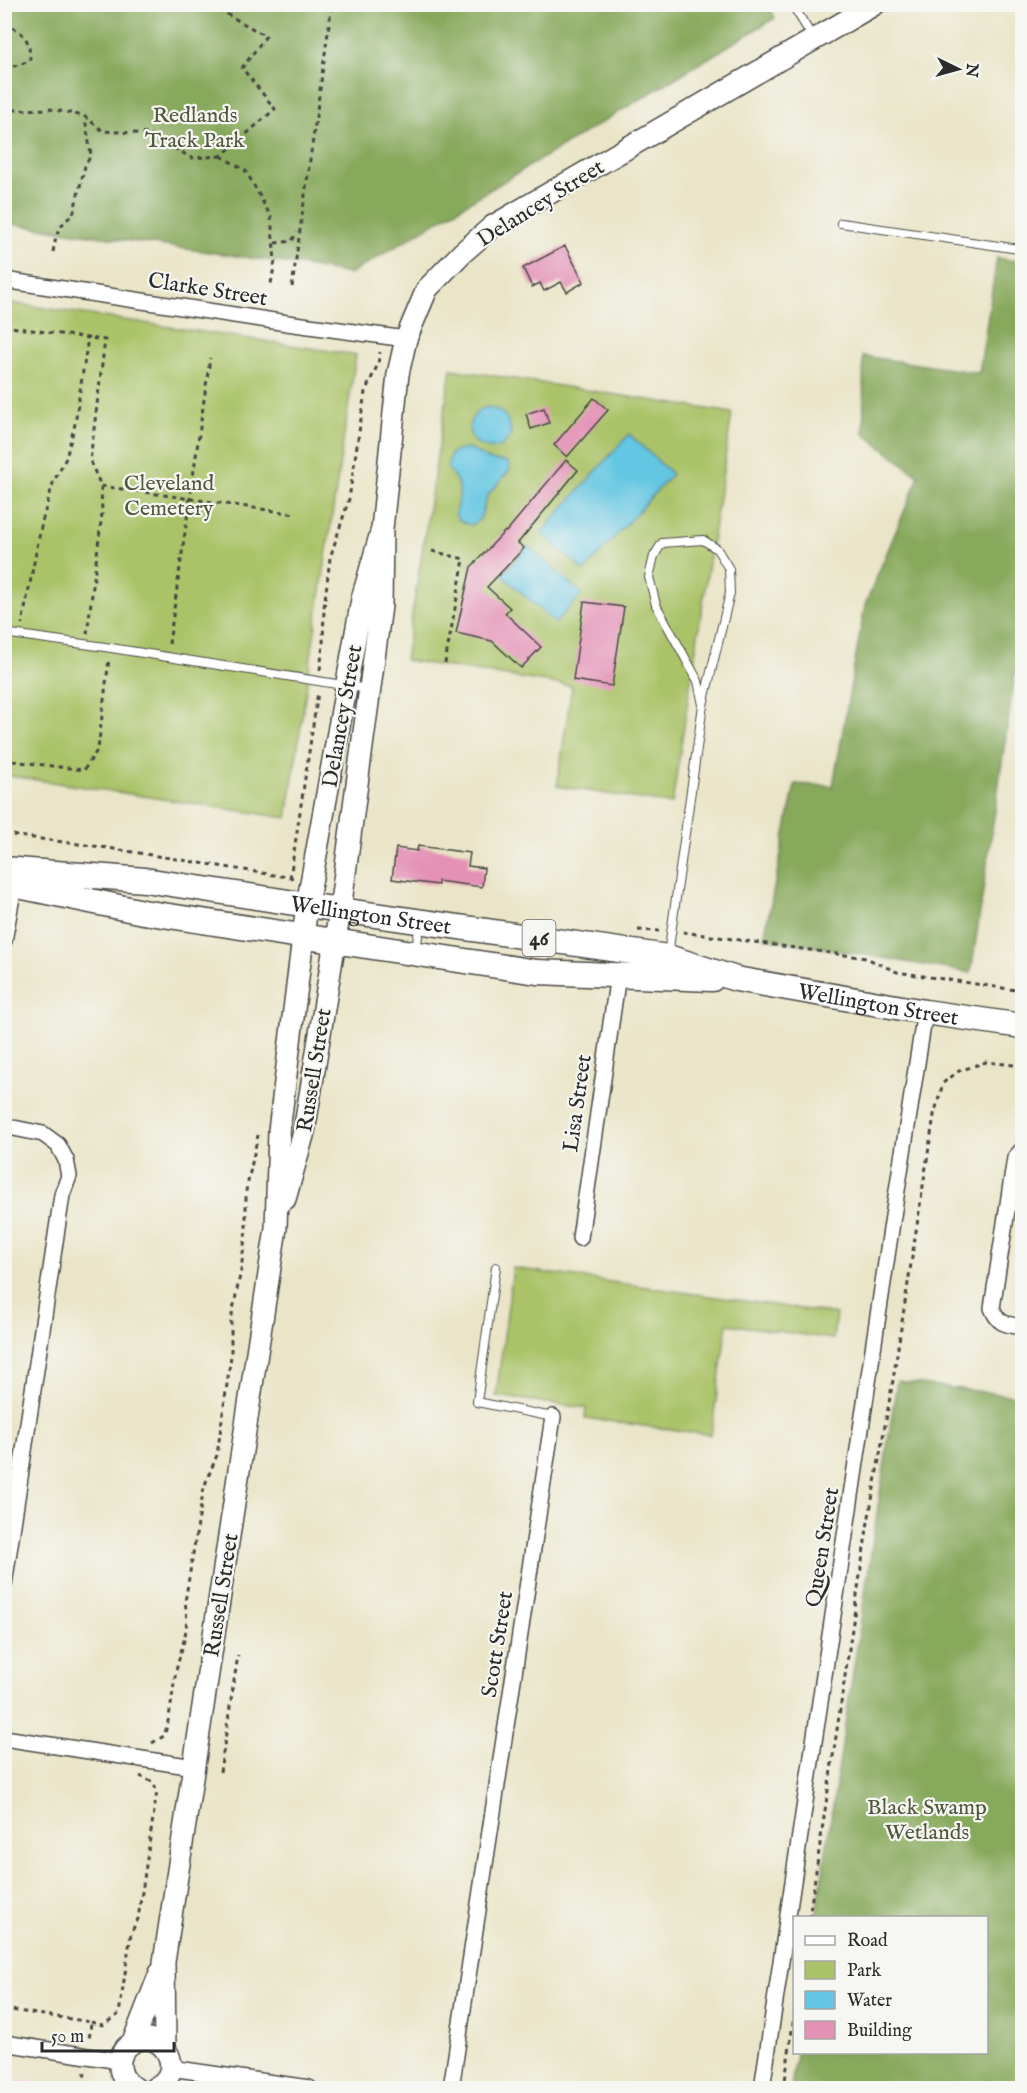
<svg xmlns="http://www.w3.org/2000/svg" width="1027" height="2093" font-family="'IM FELL English',serif">
	<style>
		.built { fill: #f5cfda }
		.green { fill: #aac368; stroke: #6a774a; stroke-width: 1.5 }
		.forest { fill: #87a95c; stroke: #596a44; stroke-width: 1.5 }
		.water { fill: #64c6e2; stroke: #487886; stroke-width: 1.5 }
		.building { fill: #e491b6 }
		.lines { fill: none; stroke-linecap: round; stroke-linejoin: round }
		.service-casing { stroke: #484743; stroke-width: 10 }
		.minor-casing { stroke: #484743; stroke-width: 18 }
		.secondary-casing { stroke: #484743; stroke-width: 24 }
		.primary-casing { stroke: #484743; stroke-width: 27 }
		.path { stroke: #484743; stroke-width: 3; stroke-dasharray: 4.5 4.5; stroke-linecap: butt }
		.service { stroke: #fff; stroke-width: 8 }
		.minor { stroke: #fff; stroke-width: 15 }
		.secondary { stroke: #fff; stroke-width: 21 }
		.primary { stroke: #fff; stroke-width: 24 }
		.labels { text-anchor: middle; stroke-width: 4.5; stroke-linejoin: round; paint-order: stroke }
		.shield { fill: #f6f6f2; stroke: #686867; stroke-width: 1.5 }
		.shield-label { font-size: 21px; font-weight: bold; fill: #2b2b2b }
		.park-label { font-size: 22px; fill: #51593d; stroke: #f6f6f2 }
		.street-label { font-size: 22px; fill: #2b2b2b; stroke: #f6f6f2 }
	</style>
	<rect width="100%" height="100%" fill="#f6f6f2"/>
	<filter id="ink" filterUnits="userSpaceOnUse"><feTurbulence type="fractalNoise" baseFrequency=".0167" numOctaves="2"/><feDisplacementMap in="SourceGraphic" scale="12" xChannelSelector="R" yChannelSelector="G"/><feConvolveMatrix kernelMatrix="1 2 1 2 8 2 1 2 1" color-interpolation-filters="sRGB"/></filter>
	<filter id="wash" filterUnits="userSpaceOnUse"><feTurbulence type="fractalNoise" baseFrequency=".008" numOctaves="4" result="noise"/><feDisplacementMap in="SourceGraphic" scale="24" xChannelSelector="R" yChannelSelector="G"/><feGaussianBlur stdDeviation="1.35" result="paint"/><feColorMatrix in="noise" values="0 0 0 0 0 0 0 0 0 0 0 0 0 0 0 0 0 1.4 0 .05"/><feComposite in="paint" operator="in"/></filter>
	<g filter="url(#wash)">
		<rect width="100%" height="100%" fill="#eae5c8"/>
		<path class="built" d="M 4,2078 L 75,2088 L 76,2088 L 5,2088 Z"/>
		<path class="green" d="M 4,302 L 356,355 L 287,818 L 5,775 Z
			M 451,369 L 732,413 L 672,804 L 557,786 L 572,686 L 405,660 Z
			M 513,1268 L 836,1314 L 833,1339 L 727,1324 L 711,1435 L 585,1418 L 586,1408 L 496,1396 Z"/>
		<path class="forest" d="M 768,5 L 775,18 L 350,274 L 300,265 L 5,223 L 5,5 Z
			M 997,258 L 1022,262 L 1022,626 L 971,973 L 764,938 L 795,784 L 833,786 L 865,605 L 919,476 L 864,434 L 863,356 L 979,373 Z
			M 897,1381 L 1022,1397 L 1022,2088 L 791,2088 L 796,2053 L 986,2052 L 986,1918 L 816,1917 Z"/>
		<path class="water" d="M 486,407 C 503,409 510,418 511,435 L 502,446 C 498,447 492,449 488,448 C 463,442 464,416 486,407 Z
			M 629,434 L 672,474 L 584,571 L 541,533 Z
			M 467,448 L 490,460 L 508,462 L 510,470 L 487,496 L 480,519 L 472,525 C 442,519 463,504 459,488 C 458,480 451,474 447,467 L 451,453 Z
			M 528,546 L 582,594 L 555,623 L 502,575 Z"/>
		<g id="blocks">
			<path class="building" d="M 565,246 L 584,282 L 567,292 L 561,282 L 544,291 L 540,283 L 532,287 L 523,268 Z
				M 594,398 L 608,410 L 567,457 L 554,445 Z
				M 544,408 L 549,423 L 531,429 L 526,414 Z
				M 566,460 L 578,470 L 518,543 L 524,548 L 487,587 L 510,608 L 505,613 L 541,647 L 521,668 L 492,641 L 456,633 L 471,567 L 505,531 L 506,532 Z
				M 584,602 L 624,607 L 612,686 L 573,680 Z
				M 418,846 L 470,853 L 468,866 L 484,868 L 482,887 L 438,881 L 438,885 L 392,879 L 396,848 L 417,851 Z"/>
		</g>
	</g>
	<g filter="url(#ink)">
		<use href="#blocks" fill-opacity="0" stroke="#484743" stroke-width="1.5"/>
		<g class="lines">
			<g class="service-casing">
				<path id="service" d="M 792,4 L 813,38
					M 841,223 L 1019,249 L 1022,253
					M 4,633 L 105,647 L 368,689
					M 416,950 L 420,923
					M 668,955 L 703,705 L 730,593 L 729,569 L 717,549 L 703,540 L 662,543 L 654,556 L 649,577 L 656,605 L 698,681 L 703,705
					M 496,1267 L 477,1402 L 553,1417"/>
			</g>
			<g class="minor-casing">
				<path id="minor" d="M 4,280 L 287,323 L 406,339
					M 4,941 L 14,886
					M 4,1126 L 43,1134 L 58,1145 L 66,1160 L 69,1176 L 62,1195 L 4,1585
					M 1022,1150 L 1015,1158 L 992,1308 C 999,1325 1005,1324 1022,1327
					M 580,1238 L 618,975
					M 4,1738 L 194,1767
					M 4,2043 L 120,2061
					M 171,2068 L 309,2088
					M 451,2088 L 553,1417
					M 762,2088 L 893,1216 L 925,1012"/>
			</g>
			<g class="secondary-casing">
				<path id="secondary" d="M 285,1199 L 304,1132 L 340,910 L 381,606 L 382,529 L 398,374 L 406,339 L 427,289 L 462,253 L 493,226 L 875,4
					M 133,2042 L 160,1973
					M 165,2048 L 164,1962 L 276,1228 L 279,1131 L 307,905 L 362,599 L 382,529
					M 135,2088 C 127,2084 121,2077 120,2067 C 119,2059 122,2051 128,2046 C 156,2020 192,2070 155,2088"/>
			</g>
			<g class="primary-casing">
				<g id="primary">
					<path id="s1" d="M 4,869 L 145,880 L 340,910 L 668,957 L 736,979 L 925,1012 L 1022,1026"/>
					<path d="M 4,883 L 143,912 L 537,972 L 712,979"/>
				</g>
			</g>
			<path class="path" d="M 216,4 L 214,7 L 266,36 L 242,68 L 275,109 L 221,156
				M 4,24 C 25,31 30,40 30,61 L 4,69
				M 4,108 L 16,110 L 50,109 L 84,116 L 103,131 L 149,134 L 192,158 L 221,156
				M 221,156 L 246,171 L 271,217 L 275,261 L 271,284
				M 275,243 L 292,241 L 297,232
				M 53,252 C 56,235 58,225 73,215 L 85,166 L 91,155 L 85,118
				M 292,287 L 332,4
				M 4,326 L 88,338 L 75,424 L 66,458 L 53,483 L 42,522 L 22,624
				M 101,486 L 296,514
				M 432,551 L 464,559 L 445,663
				M 87,634 L 102,514 L 101,486 L 90,461 L 105,340 L 88,338
				M 169,644 L 210,358
				M 320,670 L 323,645 L 324,608 L 330,558 L 349,499 L 365,392 L 378,364 L 380,352
				M 4,760 L 84,770 L 98,749 L 109,659
				M 4,834 L 108,848 L 293,878
				M 290,878 L 318,692
				M 638,930 L 659,931
				M 683,932 L 866,958 L 897,972 L 1022,991
				M 152,1743 L 164,1736 C 171,1715 172,1693 176,1671 C 182,1645 190,1630 185,1602 L 204,1487 L 217,1455 L 231,1356 L 231,1320 L 241,1270 L 246,1229 L 246,1191 L 258,1135
				M 220,1772 L 238,1655
				M 809,1918 L 867,1528 L 893,1380 L 934,1115 L 943,1083 L 959,1071 L 986,1062 L 1022,1066
				M 4,2009 L 91,2022 L 89,2041
				M 91,2022 L 103,2025 L 119,2014 L 131,1933 L 138,1919 L 157,1791 L 153,1782 L 140,1776
				M 85,2072 L 83,2086 L 87,2088
				M 784,2088 L 794,2016"/>
			<use href="#service" class="service"/>
			<use href="#minor" class="minor"/>
			<use href="#secondary" class="secondary"/>
			<use href="#primary" class="primary"/>
		</g>
	</g>
	<g class="labels">
		<rect class="shield" x="522.5" y="920" width="33" height="36" rx="4.5"/>
		<g class="shield-label">
			<text x="539" y="945">46</text>
		</g>
		<g class="park-label">
			<text x="195" y="122">Redlands<tspan x="195" dy="25">Track Park</tspan></text>
			<text x="169" y="490">Cleveland<tspan x="169" dy="25">Cemetery</tspan></text>
			<text x="927" y="1814">Black Swamp<tspan x="927" dy="25">Wetlands</tspan></text>
		</g>
		<g class="street-label">
			<text transform="translate(540 202) rotate(-32)" y="8">Delancey Street</text>
			<text transform="translate(208 288) rotate(9)" y="8">Clarke Street</text>
			<text transform="translate(341 716) rotate(-80)" y="8">Delancey Street</text>
			<text dy="8" stroke="none"><textPath href="#s1" startOffset="370">Wellington Street</textPath></text>
			<text dy="8" stroke="none"><textPath href="#s1" startOffset="886">Wellington Street</textPath></text>
			<text transform="translate(313 1070) rotate(-81)" y="8">Russell Street</text>
			<text transform="translate(576 1103) rotate(-82)" y="8">Lisa Street</text>
			<text transform="translate(821 1547) rotate(-81)" y="8">Queen Street</text>
			<text transform="translate(220 1595) rotate(-81)" y="8">Russell Street</text>
			<text transform="translate(496 1644) rotate(-81)" y="8">Scott Street</text>
		</g>
	</g>
	<rect width="1027" height="2093" fill="none" stroke="#f6f6f2" stroke-width="24"/>
	<rect x="793" y="1916" width="195" height="138" fill="#f6f6f2" stroke="#a5a5a2" stroke-width="1.5"/>
	<rect x="805" y="1936" width="30" height="9" fill="#ffffff" stroke="#a5a5a2" stroke-width="1.5"/>
	<text x="847" y="1946" font-size="18" fill="#2b2b2b">Road</text>
	<rect x="805" y="1961" width="30" height="18" fill="#aac368" stroke="#a5a5a2" stroke-width="1.5"/>
	<text x="847" y="1976" font-size="18" fill="#2b2b2b">Park</text>
	<rect x="805" y="1991" width="30" height="18" fill="#64c6e2" stroke="#a5a5a2" stroke-width="1.5"/>
	<text x="847" y="2006" font-size="18" fill="#2b2b2b">Water</text>
	<rect x="805" y="2021" width="30" height="18" fill="#e491b6" stroke="#a5a5a2" stroke-width="1.5"/>
	<text x="847" y="2036" font-size="18" fill="#2b2b2b">Building</text>
	<g transform="translate(958 69) rotate(95)" stroke="#f6f6f2" stroke-width="4.5" paint-order="stroke">
	<path d="M0-4.5L10 22L0 15L-10 22Z" fill="#2b2b2b"/>
	<text y="-9" font-size="16" font-weight="bold" text-anchor="middle" fill="#2b2b2b">N</text>
	</g>
	<path d="M42 2042v9h132v-9" fill="none" stroke="#2b2b2b" stroke-width="3"/>
	<text x="51" y="2042" font-size="18" fill="#2b2b2b" stroke="#f6f6f2" stroke-width="4.5" paint-order="stroke">50 m</text>
</svg>
